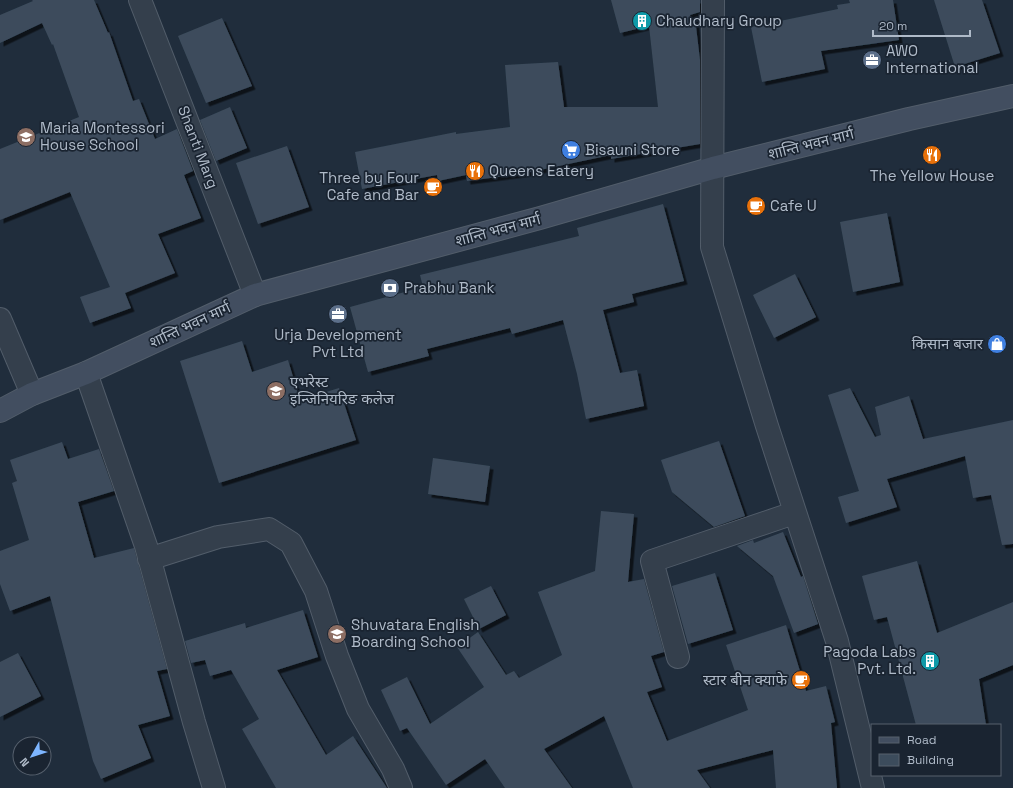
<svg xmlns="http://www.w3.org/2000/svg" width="1013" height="788" font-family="'Space Grotesk','Noto Sans Devanagari',sans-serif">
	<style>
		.building { fill: #3c4c5c; filter: url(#shadow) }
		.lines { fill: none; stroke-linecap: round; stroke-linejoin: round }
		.street-casing { stroke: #525d6a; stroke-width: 24 }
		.secondary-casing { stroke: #525d6a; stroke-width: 24 }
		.street { stroke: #343f4c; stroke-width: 22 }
		.secondary { stroke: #424e60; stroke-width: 22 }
		.labels { text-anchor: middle; stroke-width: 3.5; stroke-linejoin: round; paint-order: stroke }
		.poi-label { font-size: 15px; fill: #afbac8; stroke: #1a2431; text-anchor: start }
		.street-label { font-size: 15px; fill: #afbac8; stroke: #1a2431 }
	</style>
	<defs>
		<filter id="shadow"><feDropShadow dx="3.5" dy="3.5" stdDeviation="0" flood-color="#0009"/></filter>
	</defs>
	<rect width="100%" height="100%" fill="#202d3c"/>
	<path class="building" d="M 32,0 L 94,0 L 108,33 L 109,32 L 133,101 L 139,99 L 155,139 L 177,129 L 193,171 L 184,175 L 201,218 L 158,234 L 175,273 L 125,293 L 131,308 L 90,323 L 80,297 L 110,287 L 70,192 L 0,220 L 0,149 L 79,117 L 53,44 L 52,45 L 42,23 L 0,43 L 0,15 L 33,1 Z
		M 611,0 L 700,0 L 700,12 L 690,15 L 691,19 L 695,18 L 700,60 L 700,144 L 611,159 L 611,155 L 521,174 L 467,181 L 466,175 L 438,181 L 437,175 L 362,189 L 355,152 L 456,132 L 456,134 L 510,127 L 505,65 L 558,62 L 564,107 L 658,107 L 649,26 L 620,33 Z
		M 849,0 L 893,0 L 899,40 L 821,51 L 825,69 L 762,82 L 751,27 L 838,9 L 837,5 L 850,3 Z
		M 934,0 L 982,0 L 1000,53 L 955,67 Z
		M 222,18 L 252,86 L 206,103 L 178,36 Z
		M 230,107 L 247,148 L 216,161 L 200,120 Z
		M 287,146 L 309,207 L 258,224 L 236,163 Z
		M 663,204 L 684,281 L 632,294 L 634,302 L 603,310 L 620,373 L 637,370 L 644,406 L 586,419 L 577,374 L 563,320 L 512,334 L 510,328 L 427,349 L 429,356 L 368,372 L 350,307 L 423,287 L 420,275 L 579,236 L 577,228 Z
		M 887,213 L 900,282 L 853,292 L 840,222 Z
		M 795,274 L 816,317 L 774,338 L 753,295 Z
		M 242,341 L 252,372 L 288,360 L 300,400 L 339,388 L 356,440 L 219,483 L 180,361 Z
		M 850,388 L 875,437 L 881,435 L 875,407 L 909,396 L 923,439 L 1013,420 L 1013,544 L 1002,545 L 991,495 L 973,498 L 965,456 L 887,479 L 897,507 L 846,523 L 838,497 L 859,491 L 828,395 Z
		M 719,441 L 745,516 L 714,527 L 672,492 L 661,460 Z
		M 62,442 L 68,459 L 99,449 L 114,491 L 78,502 L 94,558 L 134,548 L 167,669 L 157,671 L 170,716 L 138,725 L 151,758 L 101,779 L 93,761 L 50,596 L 10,611 L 0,584 L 0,551 L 29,540 L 12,483 L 17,481 L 10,460 Z
		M 433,458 L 490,466 L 485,502 L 428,494 Z
		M 601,511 L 634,514 L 628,582 L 644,579 L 664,652 L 651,656 L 662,687 L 647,692 L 667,741 L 748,710 L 726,645 L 786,625 L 806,691 L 826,686 L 835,722 L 831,723 L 837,788 L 776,788 L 773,750 L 697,770 L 710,788 L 633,788 L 604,716 L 544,749 L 572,788 L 505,788 L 485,759 L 446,785 L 407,728 L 400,731 L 381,690 L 407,677 L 430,724 L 484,687 L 457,647 L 478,632 L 506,675 L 514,671 L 519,678 L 562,655 L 538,592 L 595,571 Z
		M 783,532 L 801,577 L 803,576 L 818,624 L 794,633 L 773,576 L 737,546 L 753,540 L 754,543 Z
		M 917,561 L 937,633 L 1013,602 L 1013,665 L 979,679 L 986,725 L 916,725 L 887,617 L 874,620 L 862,576 Z
		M 715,573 L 733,630 L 688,644 L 672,586 Z
		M 491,586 L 506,615 L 479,629 L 464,599 Z
		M 303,610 L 318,657 L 277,670 L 326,755 L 353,736 L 387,788 L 276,788 L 242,729 L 259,719 L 231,670 L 210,676 L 205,660 L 191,663 L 185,641 L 245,623 L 246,628 Z
		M 18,653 L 41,696 L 0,717 L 0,662 Z"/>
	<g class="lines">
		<g class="street-casing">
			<path id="street" d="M 140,0 L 255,295
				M 713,0 L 712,247 L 767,426 L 837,641 L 873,788
				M 0,319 L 32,394
				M 86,373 L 146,546 L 194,722 L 214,788
				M 149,559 L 218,537 L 269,529 L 291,543 L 316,591 L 337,656 L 358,709 L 393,769 L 401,788
				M 678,657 L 652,561 L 794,513"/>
		</g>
		<g class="secondary-casing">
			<path id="secondary" d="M 0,411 L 32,394 L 86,373 L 255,295 L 540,218 L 713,168 L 909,119 L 1013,96"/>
		</g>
		<use href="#street" class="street"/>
		<use href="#secondary" class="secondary"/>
	</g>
	<defs>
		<g id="building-disc" transform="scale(1)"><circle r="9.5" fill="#0f9aa8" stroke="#1a2431"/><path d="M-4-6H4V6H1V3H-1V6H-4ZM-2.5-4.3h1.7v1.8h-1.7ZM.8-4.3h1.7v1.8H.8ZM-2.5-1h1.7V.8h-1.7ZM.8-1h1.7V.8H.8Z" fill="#fff"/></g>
		<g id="office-disc" transform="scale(1)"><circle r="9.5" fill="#5c6f8a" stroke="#1a2431"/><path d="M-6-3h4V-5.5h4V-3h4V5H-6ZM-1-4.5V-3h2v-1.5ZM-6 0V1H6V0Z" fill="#fff"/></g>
		<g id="school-disc" transform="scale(1)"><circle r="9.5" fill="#8d6e63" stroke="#1a2431"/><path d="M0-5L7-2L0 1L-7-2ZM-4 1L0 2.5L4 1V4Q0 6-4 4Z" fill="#fff"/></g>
		<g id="supermarket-disc" transform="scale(1)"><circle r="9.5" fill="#3f7fe0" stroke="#1a2431"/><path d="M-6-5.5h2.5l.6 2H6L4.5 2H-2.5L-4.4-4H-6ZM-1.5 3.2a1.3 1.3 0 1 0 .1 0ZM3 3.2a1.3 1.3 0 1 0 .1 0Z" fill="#fff"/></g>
		<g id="restaurant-disc" transform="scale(1)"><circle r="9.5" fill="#e8710a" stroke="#1a2431"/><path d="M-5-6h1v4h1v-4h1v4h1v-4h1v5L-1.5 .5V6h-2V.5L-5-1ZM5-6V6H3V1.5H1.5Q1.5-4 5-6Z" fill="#fff"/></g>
		<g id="cafe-disc" transform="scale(1)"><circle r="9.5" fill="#e8710a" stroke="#1a2431"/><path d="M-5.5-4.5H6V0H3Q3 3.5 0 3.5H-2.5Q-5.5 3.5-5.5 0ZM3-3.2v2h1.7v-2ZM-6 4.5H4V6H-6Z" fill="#fff"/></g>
		<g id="bank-disc" transform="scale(1)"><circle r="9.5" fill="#5c6f8a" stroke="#1a2431"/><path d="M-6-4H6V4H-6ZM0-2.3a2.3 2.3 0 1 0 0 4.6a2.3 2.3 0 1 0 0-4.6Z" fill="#fff"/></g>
		<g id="shop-disc" transform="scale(1)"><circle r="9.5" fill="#3f7fe0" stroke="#1a2431"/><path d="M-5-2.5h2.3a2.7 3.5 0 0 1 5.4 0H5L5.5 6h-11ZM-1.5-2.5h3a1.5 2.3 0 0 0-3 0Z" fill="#fff"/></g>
		<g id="university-disc" transform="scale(1)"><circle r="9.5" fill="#8d6e63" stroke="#1a2431"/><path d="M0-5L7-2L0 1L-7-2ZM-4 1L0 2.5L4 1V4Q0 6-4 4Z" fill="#fff"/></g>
	</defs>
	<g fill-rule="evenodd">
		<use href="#building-disc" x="642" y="21"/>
		<use href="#office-disc" x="872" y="60"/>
		<use href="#school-disc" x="26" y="137"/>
		<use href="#supermarket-disc" x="571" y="150"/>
		<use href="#restaurant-disc" x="932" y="155"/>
		<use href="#restaurant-disc" x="475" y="171"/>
		<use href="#cafe-disc" x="433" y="187"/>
		<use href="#cafe-disc" x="756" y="206"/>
		<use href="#bank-disc" x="390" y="288"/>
		<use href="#office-disc" x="338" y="314"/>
		<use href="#shop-disc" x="997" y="344"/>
		<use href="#university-disc" x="276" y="391"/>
		<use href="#school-disc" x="337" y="634"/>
		<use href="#building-disc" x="930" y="661"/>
		<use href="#cafe-disc" x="801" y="680"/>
	</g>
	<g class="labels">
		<g class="poi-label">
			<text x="656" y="26">Chaudhary Group</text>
			<text x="886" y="56">AWO<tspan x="886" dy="17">International</tspan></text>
			<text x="40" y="133">Maria Montessori<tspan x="40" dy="17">House School</tspan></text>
			<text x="585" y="155">Bisauni Store</text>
			<text x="489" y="176">Queens Eatery</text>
			<text x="932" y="181" text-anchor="middle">The Yellow House</text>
			<text x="419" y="183" text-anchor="end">Three by Four<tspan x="419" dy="17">Cafe and Bar</tspan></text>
			<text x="770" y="211">Cafe U</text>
			<text x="404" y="293">Prabhu Bank</text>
			<text x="338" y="340" text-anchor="middle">Urja Development<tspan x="338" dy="17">Pvt Ltd</tspan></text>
			<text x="983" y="349" text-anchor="end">किसान बजार</text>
			<text x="290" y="387">एभरेस्ट<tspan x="290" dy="17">इन्जिनियरिङ कलेज</tspan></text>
			<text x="351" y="630">Shuvatara English<tspan x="351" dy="17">Boarding School</tspan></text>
			<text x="916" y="657" text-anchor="end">Pagoda Labs<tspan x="916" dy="17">Pvt. Ltd.</tspan></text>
			<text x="787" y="685" text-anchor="end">स्टार बीन क्याफे</text>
		</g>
		<g class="street-label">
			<text transform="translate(811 144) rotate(-14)" y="5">शान्ति भवन मार्ग</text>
			<text transform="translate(198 147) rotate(69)" y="5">Shanti Marg</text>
			<text transform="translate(498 230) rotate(-15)" y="5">शान्ति भवन मार्ग</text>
			<text transform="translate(190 325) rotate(-25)" y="5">शान्ति भवन मार्ग</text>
		</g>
	</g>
	<rect x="871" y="724" width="130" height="52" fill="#1a2431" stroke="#56606d"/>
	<rect x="879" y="737" width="20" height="6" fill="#424e60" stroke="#56606d"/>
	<text x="907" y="744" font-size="12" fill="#afbac8">Road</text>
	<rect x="879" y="754" width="20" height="12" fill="#3c4c5c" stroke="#56606d"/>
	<text x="907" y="764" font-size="12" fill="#afbac8">Building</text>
	<g transform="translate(32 756) rotate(231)"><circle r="19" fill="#1a2431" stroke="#56606d"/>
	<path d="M0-3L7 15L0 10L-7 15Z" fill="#7db5ff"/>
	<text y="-6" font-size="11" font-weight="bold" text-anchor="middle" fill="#afbac8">N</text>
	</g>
	<path d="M873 30v6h97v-6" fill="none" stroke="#afbac8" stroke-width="2"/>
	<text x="879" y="30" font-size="12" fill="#afbac8" stroke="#1a2431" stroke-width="3" paint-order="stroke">20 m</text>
</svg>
